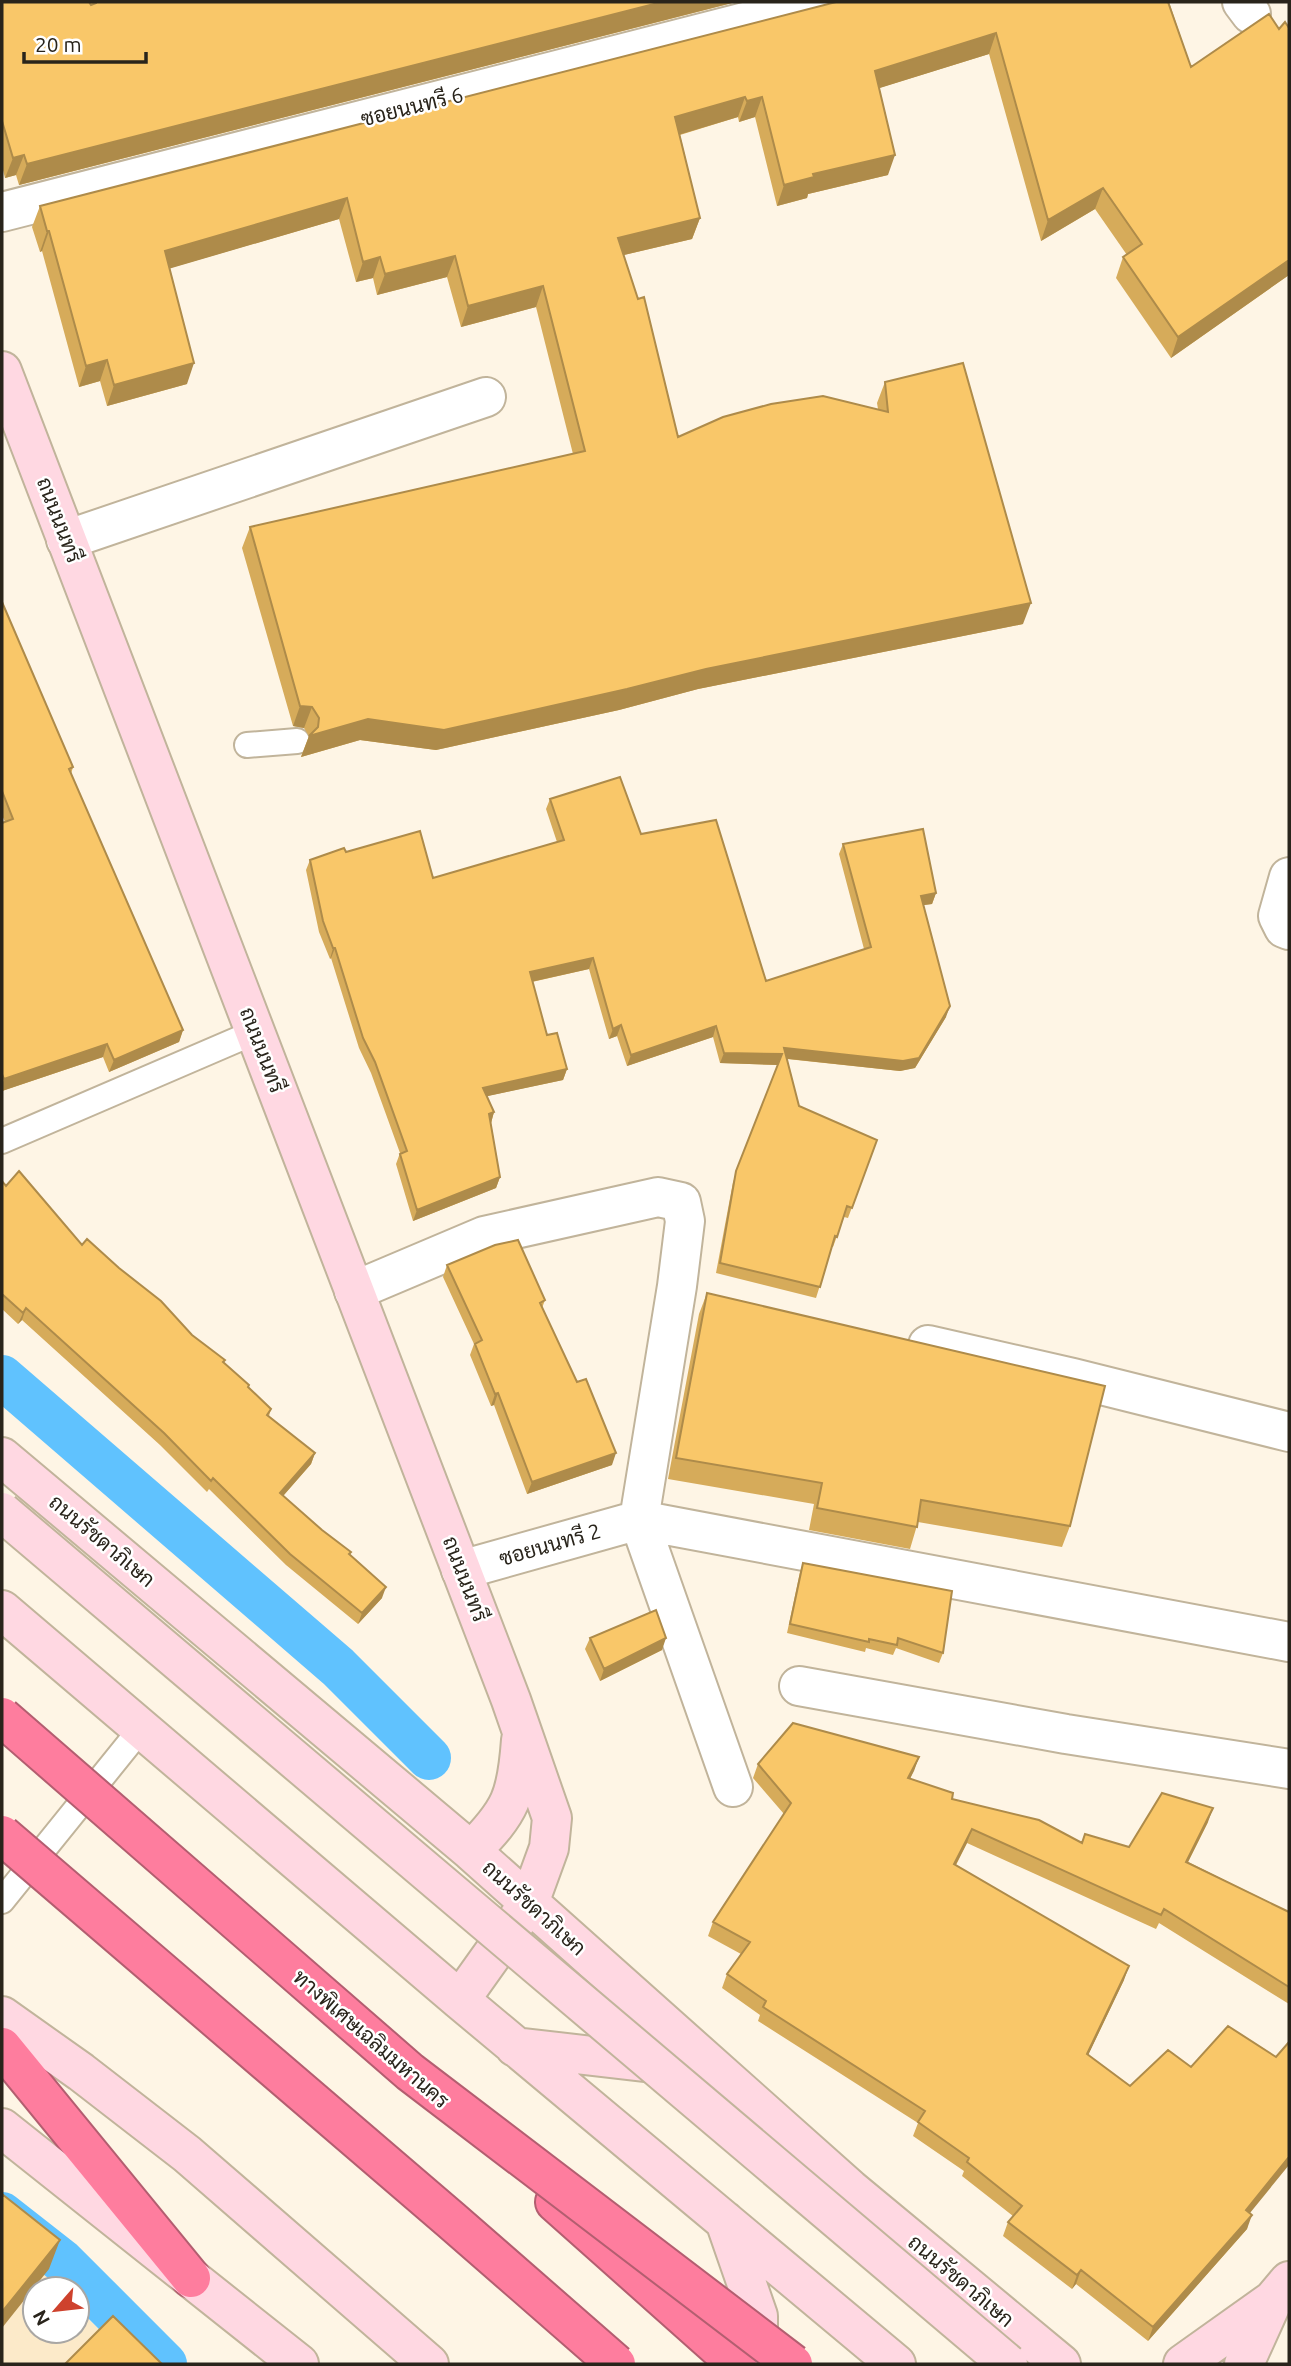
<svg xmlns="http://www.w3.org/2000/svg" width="1291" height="2366" font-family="Ubuntu,Sarabun,sans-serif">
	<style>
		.built { fill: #fceac9 }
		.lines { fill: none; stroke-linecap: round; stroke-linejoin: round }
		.canal { stroke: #60c2fe; stroke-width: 44 }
		.lane-casing { stroke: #c1b49b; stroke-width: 28 }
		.street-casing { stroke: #c1b49b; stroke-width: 42 }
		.secondary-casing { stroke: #c1b49b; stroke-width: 42 }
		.highway-casing { stroke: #b35e70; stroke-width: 42 }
		.lane { stroke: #fff; stroke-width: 24 }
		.street { stroke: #fff; stroke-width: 38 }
		.secondary { stroke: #ffd8e2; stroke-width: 38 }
		.highway { stroke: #fe7d9e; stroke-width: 38 }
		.secondary-bridge-casing { stroke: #c1b49b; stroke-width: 42; stroke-linecap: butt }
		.highway-bridge-casing { stroke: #b35e70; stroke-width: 42; stroke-linecap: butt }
		.secondary-bridge { stroke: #ffd8e2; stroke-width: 38 }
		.highway-bridge { stroke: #fe7d9e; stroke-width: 38 }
		.wall { fill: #d6ab5a }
		.shaded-wall { fill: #ae8b4a }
		.building { fill: #f9c769; stroke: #ae8b4a; stroke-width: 2 }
		.labels { text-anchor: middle; stroke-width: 5; stroke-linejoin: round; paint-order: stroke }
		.street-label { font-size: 21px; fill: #29241b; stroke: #fff }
	</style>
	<rect width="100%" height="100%" fill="#fef5e5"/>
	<path class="built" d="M 2,2221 L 62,2269 L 50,2284 L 54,2289 L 35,2289 L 35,2331 L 77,2331 L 77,2309 L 138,2364 L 2,2364 Z"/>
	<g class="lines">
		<path class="canal" d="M 2,1377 L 338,1667 L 429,1758
			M 2,2214 L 62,2261 L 165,2364"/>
		<g class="lane-casing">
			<path id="lane" d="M 247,745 L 297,741
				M 2,1141 L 255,1032
				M 2,1901 L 140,1730"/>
		</g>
		<g class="street-casing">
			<path id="street" d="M 1242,2 L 1251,14
				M 2,212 L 823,2
				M 66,540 L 486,397
				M 1289,877 L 1278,916 L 1284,928 L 1289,930
				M 354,1291 L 484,1236 L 658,1197 L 681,1202 L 685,1221 L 677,1286 L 639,1520 L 733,1787
				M 928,1345 L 1073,1378 L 1289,1432
				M 461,1570 L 639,1520 L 1289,1642
				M 799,1686 L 1066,1734 L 1289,1769"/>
		</g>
		<g class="secondary-casing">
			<path id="secondary" d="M 2,371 L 511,1700 L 552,1818 L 549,1848 L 529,1903 L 460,2000
				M 2,1457 L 471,1851 L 850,2189 L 1061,2364
				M 2,1610 L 460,2000 L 896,2364
				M 471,1851 C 511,1811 517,1796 521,1740
				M 2,2016 L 81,2072 L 187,2154 L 429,2364
				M 515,2047 L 670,2065
				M 2,2128 L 299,2364
				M 725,2221 L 758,2316 L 758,2364
				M 1183,2364 L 1273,2300 L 1289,2281
				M 1244,2364 L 1273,2300"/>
		</g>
		<g class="highway-casing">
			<path id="highway" d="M 2,2047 L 191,2278
				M 555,2202 L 737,2364"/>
		</g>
		<use href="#lane" class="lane"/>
		<use href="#street" class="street"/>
		<use href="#secondary" class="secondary"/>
		<use href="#highway" class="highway"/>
		<g class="secondary-bridge-casing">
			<path id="secondary-bridge" d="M 2,1512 L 1008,2364"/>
		</g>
		<g class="highway-bridge-casing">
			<path id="highway-bridge" d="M 2,1717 L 410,2072 L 793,2364
				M 2,1835 L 451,2220 L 616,2364"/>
		</g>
		<use href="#secondary-bridge" class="secondary-bridge"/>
		<use href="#highway-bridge" class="highway-bridge"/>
	</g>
	<path class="wall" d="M 2,2 L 736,2 L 19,185 L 16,175 L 5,178 L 2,166 Z
		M 837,2 L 1171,2 L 1169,2 L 1191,67 L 1279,29 L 1289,28 L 1289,275 L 1171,358 L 1116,278 L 1123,257 L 1127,255 L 1095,209 L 1041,241 L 989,54 L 879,88 L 888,175 L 808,194 L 807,198 L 777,206 L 755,117 L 739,122 L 738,117 L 680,135 L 700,218 L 692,239 L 624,255 L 678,437 L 878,409 L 877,403 L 885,382 L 1023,624 L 698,689 L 619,710 L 436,750 L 360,740 L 301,757 L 309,736 L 304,728 L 293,726 L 242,548 L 250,527 L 573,454 L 536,307 L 461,327 L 447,277 L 377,295 L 373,278 L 356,282 L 339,219 L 170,268 L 187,384 L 107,406 L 100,381 L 79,387 L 42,251 L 40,252 L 32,227 L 40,206 Z
		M 2,602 L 73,767 L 71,774 L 183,1030 L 179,1042 L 109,1072 L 103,1057 L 2,1091 L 2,823 L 5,822 L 2,815 Z
		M 550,799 L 641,834 L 766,981 L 864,949 L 839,854 L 843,844 L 936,893 L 932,904 L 923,905 L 946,1017 L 915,1068 L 900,1071 L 787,1059 L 799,1106 L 877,1140 L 848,1218 L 844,1217 L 833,1247 L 832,1247 L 816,1298 L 716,1273 L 733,1182 L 778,1065 L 720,1063 L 713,1037 L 627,1066 L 617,1036 L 609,1039 L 589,969 L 532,982 L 547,1035 L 567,1069 L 563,1080 L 487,1096 L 494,1112 L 491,1123 L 500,1177 L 496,1188 L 413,1221 L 396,1164 L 400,1153 L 371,1073 L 359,1048 L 331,958 L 330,959 L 319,932 L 306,870 L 310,860 L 346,852 L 433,878 L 557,842 L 546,809 Z
		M 2,1181 L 192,1335 L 249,1385 L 248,1388 L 271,1409 L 269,1416 L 315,1453 L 311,1464 L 283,1496 L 322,1530 L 351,1552 L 350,1555 L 382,1598 L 358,1624 L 286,1565 L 209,1489 L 207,1492 L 160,1445 L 22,1320 L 18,1324 L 2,1309 Z
		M 447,1265 L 545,1300 L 542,1308 L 612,1465 L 527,1494 L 494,1405 L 491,1406 L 470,1355 L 474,1344 L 443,1277 Z
		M 707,1293 L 1070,1526 L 1062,1547 L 918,1522 L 910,1549 L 809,1530 L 814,1504 L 668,1479 L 699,1314 Z
		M 803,1563 L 943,1653 L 939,1663 L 896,1648 L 893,1655 L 866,1648 L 865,1652 L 787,1633 L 800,1572 Z
		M 590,1638 L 662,1650 L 600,1681 L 585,1649 Z
		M 919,1757 L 910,1779 L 952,1799 L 1082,1843 L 1129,1847 L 1208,1822 L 1188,1862 L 1289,1912 L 1289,2004 L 1159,1923 L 1156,1929 L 967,1843 L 956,1865 L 1124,1980 L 1088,2055 L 1250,2213 L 1247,2229 L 1148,2341 L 1076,2284 L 1072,2289 L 1003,2236 L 1008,2222 L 1013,2216 L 962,2176 L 964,2171 L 913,2136 L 918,2123 L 758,2021 L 760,2015 L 722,1988 L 727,1974 L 741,1954 L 708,1936 L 713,1922 L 784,1814 L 753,1778 L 758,1764 Z"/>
	<path class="shaded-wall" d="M 662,2 L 736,2 L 19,185 L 27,164 Z
		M 996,33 L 989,54 L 867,92 L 875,71 Z
		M 745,97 L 738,117 L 668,138 L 675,117 Z
		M 762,97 L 755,117 L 739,122 L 747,101 Z
		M 24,155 L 16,175 L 5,178 L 13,158 Z
		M 895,155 L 888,175 L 808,194 L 807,198 L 777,206 L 784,185 L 813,174 Z
		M 1103,188 L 1095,209 L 1041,241 L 1048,220 Z
		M 347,198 L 339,219 L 158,272 L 165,251 Z
		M 700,218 L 692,239 L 611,258 L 618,238 Z
		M 47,231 L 49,231 L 42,251 L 40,252 Z
		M 455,256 L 447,277 L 377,295 L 385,274 Z
		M 380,257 L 373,278 L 356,282 L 363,262 Z
		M 1289,260 L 1289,275 L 1171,358 L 1178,337 Z
		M 543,286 L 536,307 L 461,327 L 468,306 Z
		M 107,360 L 100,381 L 79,387 L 86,366 Z
		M 194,363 L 187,384 L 107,406 L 114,385 Z
		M 1031,603 L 1023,624 L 698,689 L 619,710 L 436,750 L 360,740 L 301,757 L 309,736 L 368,719 L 706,669 Z
		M 300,706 L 312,707 L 304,728 L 293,726 Z
		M 936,893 L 932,904 L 917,906 L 921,896 Z
		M 333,948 L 335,948 L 331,958 L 330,959 Z
		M 593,958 L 589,969 L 526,983 L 530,972 Z
		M 950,1006 L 946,1017 L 915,1068 L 900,1071 L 780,1058 L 778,1065 L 720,1063 L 724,1053 Z
		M 621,1025 L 617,1036 L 609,1039 L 613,1029 Z
		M 716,1026 L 713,1037 L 627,1066 L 631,1055 Z
		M 183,1030 L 179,1042 L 109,1072 L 114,1060 Z
		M 107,1044 L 103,1057 L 2,1091 L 2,1085 L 4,1079 Z
		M 567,1069 L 563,1080 L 479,1098 L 483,1088 Z
		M 494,1112 L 491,1123 L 489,1114 Z
		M 500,1177 L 496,1188 L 413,1221 L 417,1210 Z
		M 26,1308 L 22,1320 L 18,1324 L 23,1313 Z
		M 498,1393 L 494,1405 L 491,1406 L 495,1394 Z
		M 315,1453 L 311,1464 L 276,1504 L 280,1493 Z
		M 616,1453 L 612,1465 L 527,1494 L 532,1482 Z
		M 386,1587 L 382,1598 L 358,1624 L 362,1613 Z
		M 666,1638 L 662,1650 L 600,1681 L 604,1669 Z
		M 919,1757 L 914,1771 L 903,1792 L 908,1778 Z
		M 1213,1808 L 1208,1822 L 1181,1876 L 1186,1862 Z
		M 972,1829 L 967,1843 L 949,1878 L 954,1864 Z
		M 1129,1966 L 1124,1980 L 1082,2068 L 1087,2054 Z
		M 1289,2157 L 1289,2165 L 1241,2224 L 1246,2210 Z
		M 1252,2215 L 1247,2229 L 1148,2341 L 1153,2327 Z
		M 60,2240 L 49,2269 L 2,2328 L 2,2312 Z
		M 1081,2270 L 1076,2284 L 1072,2289 L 1077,2275 Z"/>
	<path class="building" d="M 2,2 L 89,2 L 91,5 L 96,3 L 96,2 L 662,2 L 27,164 L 24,155 L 13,158 L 2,121 Z
		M 836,2 L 1168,2 L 1191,67 L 1269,14 L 1279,29 L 1285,22 L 1289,28 L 1289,260 L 1178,337 L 1123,257 L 1142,244 L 1103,188 L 1048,220 L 996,33 L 875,71 L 895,155 L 813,174 L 814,177 L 784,185 L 762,97 L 747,101 L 745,97 L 675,117 L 700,218 L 618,238 L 638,299 L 644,297 L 678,437 L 723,417 L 771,404 L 823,396 L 888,412 L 885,382 L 963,363 L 1031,603 L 706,669 L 627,689 L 444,730 L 368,719 L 309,736 L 318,727 L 319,718 L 312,707 L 300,706 L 250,527 L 585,451 L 543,286 L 468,306 L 455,256 L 385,274 L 380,257 L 363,262 L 347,198 L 165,251 L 194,363 L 114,385 L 107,360 L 86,366 L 49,231 L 47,231 L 40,206 Z
		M 2,602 L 73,767 L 69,769 L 183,1030 L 114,1060 L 107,1044 L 4,1079 L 2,1074 L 2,823 L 13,819 L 2,791 Z
		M 620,777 L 641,834 L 716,820 L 766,981 L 871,947 L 843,844 L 923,829 L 936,893 L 921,896 L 950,1006 L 919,1058 L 903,1061 L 784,1048 L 799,1106 L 877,1140 L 852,1208 L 847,1206 L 837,1237 L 835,1236 L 820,1287 L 720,1263 L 736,1171 L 782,1054 L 724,1053 L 716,1026 L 631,1055 L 621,1025 L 613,1029 L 593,958 L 530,972 L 547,1035 L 557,1033 L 567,1069 L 483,1088 L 494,1112 L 489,1114 L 500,1177 L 417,1210 L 400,1154 L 407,1151 L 375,1062 L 363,1038 L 335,948 L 333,948 L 323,921 L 310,860 L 344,848 L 346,852 L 420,831 L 433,878 L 564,840 L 550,799 Z
		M 19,1171 L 82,1245 L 87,1239 L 119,1268 L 161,1301 L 192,1335 L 225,1360 L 223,1362 L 249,1385 L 248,1387 L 271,1409 L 267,1415 L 315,1453 L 280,1493 L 322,1530 L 351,1552 L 349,1554 L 386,1587 L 362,1613 L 290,1554 L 213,1478 L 211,1481 L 164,1433 L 26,1308 L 23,1313 L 2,1294 L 2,1181 L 6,1186 Z
		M 518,1240 L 545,1300 L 540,1303 L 577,1382 L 586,1379 L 616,1453 L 532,1482 L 498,1393 L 495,1394 L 475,1344 L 482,1340 L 447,1265 L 495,1245 Z
		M 707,1293 L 1105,1386 L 1070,1526 L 921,1500 L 917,1527 L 817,1508 L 822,1483 L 676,1458 Z
		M 803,1563 L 952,1591 L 943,1653 L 898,1638 L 897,1645 L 869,1639 L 869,1642 L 790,1624 Z
		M 656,1610 L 666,1638 L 604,1669 L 590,1638 Z
		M 793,1723 L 919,1757 L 908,1778 L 953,1793 L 952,1799 L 1039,1820 L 1082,1843 L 1085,1834 L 1129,1847 L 1162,1793 L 1213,1808 L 1186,1862 L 1289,1912 L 1289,1987 L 1164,1909 L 1161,1915 L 972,1829 L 954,1864 L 1129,1966 L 1087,2054 L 1130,2086 L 1168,2050 L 1191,2067 L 1228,2026 L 1276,2057 L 1289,2042 L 1289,2157 L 1246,2210 L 1252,2215 L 1153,2327 L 1081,2270 L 1077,2275 L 1008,2222 L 1022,2206 L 967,2162 L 969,2158 L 918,2122 L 925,2111 L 763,2007 L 766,2001 L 727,1974 L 750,1942 L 713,1922 L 791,1803 L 758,1764 Z
		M 2,2194 L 60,2240 L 2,2312 Z
		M 113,2316 L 162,2364 L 65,2364 Z"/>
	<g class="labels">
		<g class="street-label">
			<text transform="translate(412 107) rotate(-14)" y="7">ซอยนนทรี 6</text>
			<text transform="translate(59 520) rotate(69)" y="7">ถนนนนทรี</text>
			<text transform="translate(262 1050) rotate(69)" y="7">ถนนนนทรี</text>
			<text transform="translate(102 1541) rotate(40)" y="7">ถนนรัชดาภิเษก</text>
			<text transform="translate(550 1545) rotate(-16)" y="7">ซอยนนทรี 2</text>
			<text transform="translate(465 1579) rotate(69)" y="7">ถนนนนทรี</text>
			<text transform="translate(534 1908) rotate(42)" y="7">ถนนรัชดาภิเษก</text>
			<text transform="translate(371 2039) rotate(41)" y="7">ทางพิเศษเฉลิมมหานคร</text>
			<text transform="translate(961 2281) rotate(40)" y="7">ถนนรัชดาภิเษก</text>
		</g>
	</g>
	<rect width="1291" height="2366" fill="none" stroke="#29241b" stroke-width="7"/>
	<g transform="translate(56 2310) rotate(242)"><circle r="33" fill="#ffffff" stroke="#a9a7a4" stroke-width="2"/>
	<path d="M0-5L12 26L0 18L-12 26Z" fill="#ce422d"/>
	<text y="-10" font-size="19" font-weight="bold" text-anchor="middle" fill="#29241b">N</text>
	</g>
	<path d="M24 52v10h122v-10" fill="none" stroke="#29241b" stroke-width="3.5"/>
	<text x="35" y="52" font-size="21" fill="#29241b" stroke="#ffffff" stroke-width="5" paint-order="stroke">20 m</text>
</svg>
